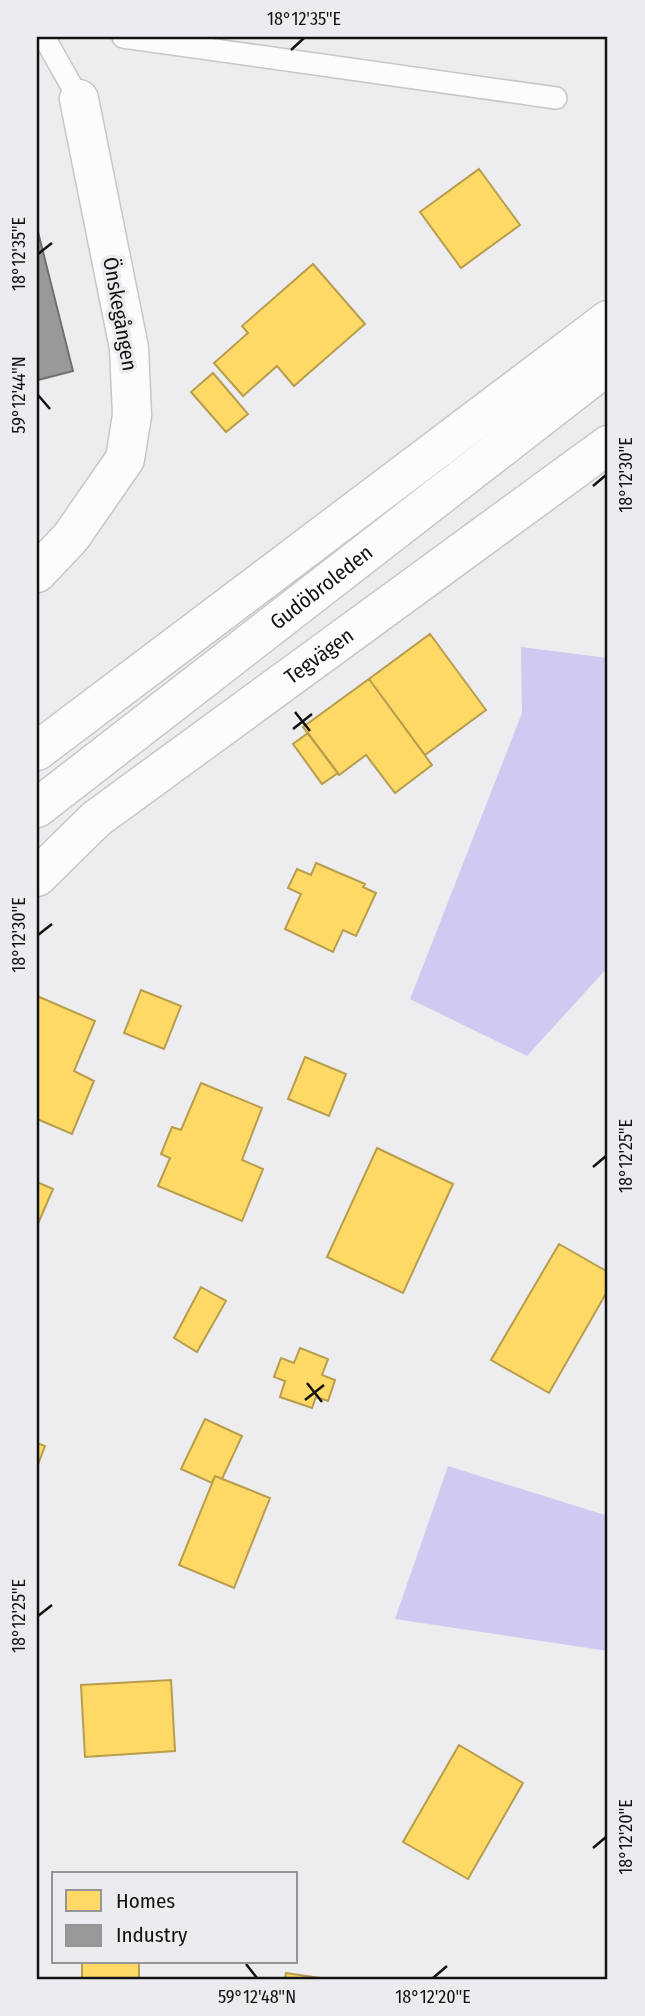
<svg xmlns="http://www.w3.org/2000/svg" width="645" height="2016" font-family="'Fira Sans Condensed',sans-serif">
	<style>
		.forest { fill: #cfcaf1 }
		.homes { fill: #ffd966; stroke: #b89d4d; stroke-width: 2 }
		.industry { fill: #999; stroke: #707071; stroke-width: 2 }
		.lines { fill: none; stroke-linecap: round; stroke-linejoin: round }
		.lane-casing { stroke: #c7c7c8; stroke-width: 24 }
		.street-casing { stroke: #c7c7c8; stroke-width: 41 }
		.secondary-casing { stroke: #c7c7c8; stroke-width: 41 }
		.lane { stroke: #fcfcfd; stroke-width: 21 }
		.street { stroke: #fcfcfd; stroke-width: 38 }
		.secondary { stroke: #fcfcfd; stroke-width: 38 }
		.ticks { fill: none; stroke: #121213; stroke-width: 2.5 }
		.labels { text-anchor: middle; stroke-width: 7; stroke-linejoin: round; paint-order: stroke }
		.street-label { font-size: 21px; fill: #121213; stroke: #ececf0 }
		.neatline { fill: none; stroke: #121213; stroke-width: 2.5 }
		.ticks-label { font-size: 18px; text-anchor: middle; fill: #121213 }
	</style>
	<rect width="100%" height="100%" fill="#ededef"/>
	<path class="forest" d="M 521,647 L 608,658 L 608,967 L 527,1056 L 410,999 L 522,713 Z
		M 448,1466 L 608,1516 L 608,1651 L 395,1619 Z"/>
	<path class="homes" d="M 479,169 L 520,225 L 461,268 L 420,212 Z
		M 313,264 L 365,324 L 294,386 L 277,366 L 243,396 L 214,363 L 248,333 L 242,326 Z
		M 213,373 L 248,414 L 226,432 L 191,392 Z
		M 430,634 L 486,710 L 425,755 L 369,679 Z
		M 369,679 L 432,765 L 395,793 L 366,755 L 339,775 L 303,727 Z
		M 308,733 L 338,773 L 322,784 L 293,744 Z
		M 316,863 L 365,884 L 363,887 L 376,893 L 356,936 L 343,930 L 333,952 L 285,929 L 301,894 L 288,888 L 297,869 L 311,875 Z
		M 141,990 L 181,1006 L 164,1049 L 124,1033 Z
		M 37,996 L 95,1021 L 74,1071 L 94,1081 L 72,1134 L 37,1119 Z
		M 305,1057 L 346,1074 L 329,1116 L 288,1099 Z
		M 201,1083 L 262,1108 L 242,1160 L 263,1169 L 242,1221 L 158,1186 L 170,1158 L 161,1154 L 172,1127 L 181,1130 Z
		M 377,1148 L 453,1184 L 403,1293 L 327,1257 Z
		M 37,1182 L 53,1189 L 37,1226 Z
		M 559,1244 L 608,1272 L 608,1290 L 549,1393 L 491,1360 Z
		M 201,1287 L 226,1301 L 197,1352 L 174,1338 Z
		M 300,1348 L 328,1359 L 322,1375 L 335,1380 L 328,1401 L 316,1397 L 312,1408 L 280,1397 L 285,1381 L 274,1377 L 281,1358 L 294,1363 Z
		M 205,1419 L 242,1436 L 222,1479 L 215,1476 L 212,1483 L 181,1469 Z
		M 37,1443 L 45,1446 L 37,1467 Z
		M 215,1476 L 270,1498 L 234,1588 L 179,1565 Z
		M 171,1680 L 175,1751 L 85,1757 L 81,1685 Z
		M 459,1745 L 523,1783 L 468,1879 L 403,1842 Z
		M 82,1962 L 139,1962 L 139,1979 L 82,1979 Z
		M 286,1973 L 327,1979 L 285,1979 Z"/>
	<path class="industry" d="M 37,228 L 73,371 L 38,380 L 37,376 Z"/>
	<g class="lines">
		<g class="lane-casing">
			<path id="lane" d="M 44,37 L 79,99
				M 123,37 L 556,98"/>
		</g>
		<g class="street-casing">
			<g id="street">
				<path d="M 37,573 L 71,537 L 125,459 L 132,415 L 129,348 L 79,99"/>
				<path id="s1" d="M 37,877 L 96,819 L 608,445"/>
			</g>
		</g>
		<g class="secondary-casing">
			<g id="secondary">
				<path d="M 37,751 L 608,320"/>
				<path id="s2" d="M 37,808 L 608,365"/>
			</g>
		</g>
		<use href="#lane" class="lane"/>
		<use href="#street" class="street"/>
		<use href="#secondary" class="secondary"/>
	</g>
	<path class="ticks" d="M 291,50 L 304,38M 38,254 L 52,243M 38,395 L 50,409M 593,486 L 606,475M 295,712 L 310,731M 293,729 L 312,714M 38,935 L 52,924M 593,1167 L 606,1156M 307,1383 L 322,1402M 305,1400 L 324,1385M 38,1616 L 52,1605M 593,1848 L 606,1837M 246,1964 L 257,1978M 433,1978 L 447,1966"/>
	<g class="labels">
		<g class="street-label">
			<text transform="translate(120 314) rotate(80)" y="7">Önskegången</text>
			<text dy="7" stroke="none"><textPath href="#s2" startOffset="360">Gudöbroleden</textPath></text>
			<text dy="7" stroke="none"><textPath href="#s1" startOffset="359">Tegvägen</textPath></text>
		</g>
	</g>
	<rect width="645" height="2016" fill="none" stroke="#ececf0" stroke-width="77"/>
	<rect x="52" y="1872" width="245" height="91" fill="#ececf0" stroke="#959598" stroke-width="2"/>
	<rect x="66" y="1890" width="35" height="21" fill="#ffd966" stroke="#959598" stroke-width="2"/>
	<text x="116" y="1908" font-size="21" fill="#121213">Homes</text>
	<rect x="66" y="1925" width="35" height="21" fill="#999999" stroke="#959598" stroke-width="2"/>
	<text x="116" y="1942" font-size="21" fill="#121213">Industry</text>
	<rect x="38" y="38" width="568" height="1940" class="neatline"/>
	<g class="ticks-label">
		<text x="304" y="25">18°12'35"E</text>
		<text transform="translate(19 254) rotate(-90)" y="6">18°12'35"E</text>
		<text transform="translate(19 395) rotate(-90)" y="6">59°12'44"N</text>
		<text transform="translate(626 475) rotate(-90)" y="6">18°12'30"E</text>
		<text transform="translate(19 935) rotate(-90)" y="6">18°12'30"E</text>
		<text transform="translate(626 1156) rotate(-90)" y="6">18°12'25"E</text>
		<text transform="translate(19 1616) rotate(-90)" y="6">18°12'25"E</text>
		<text transform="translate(626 1837) rotate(-90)" y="6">18°12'20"E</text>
		<text x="257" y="2003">59°12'48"N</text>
		<text x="433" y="2003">18°12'20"E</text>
	</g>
</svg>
